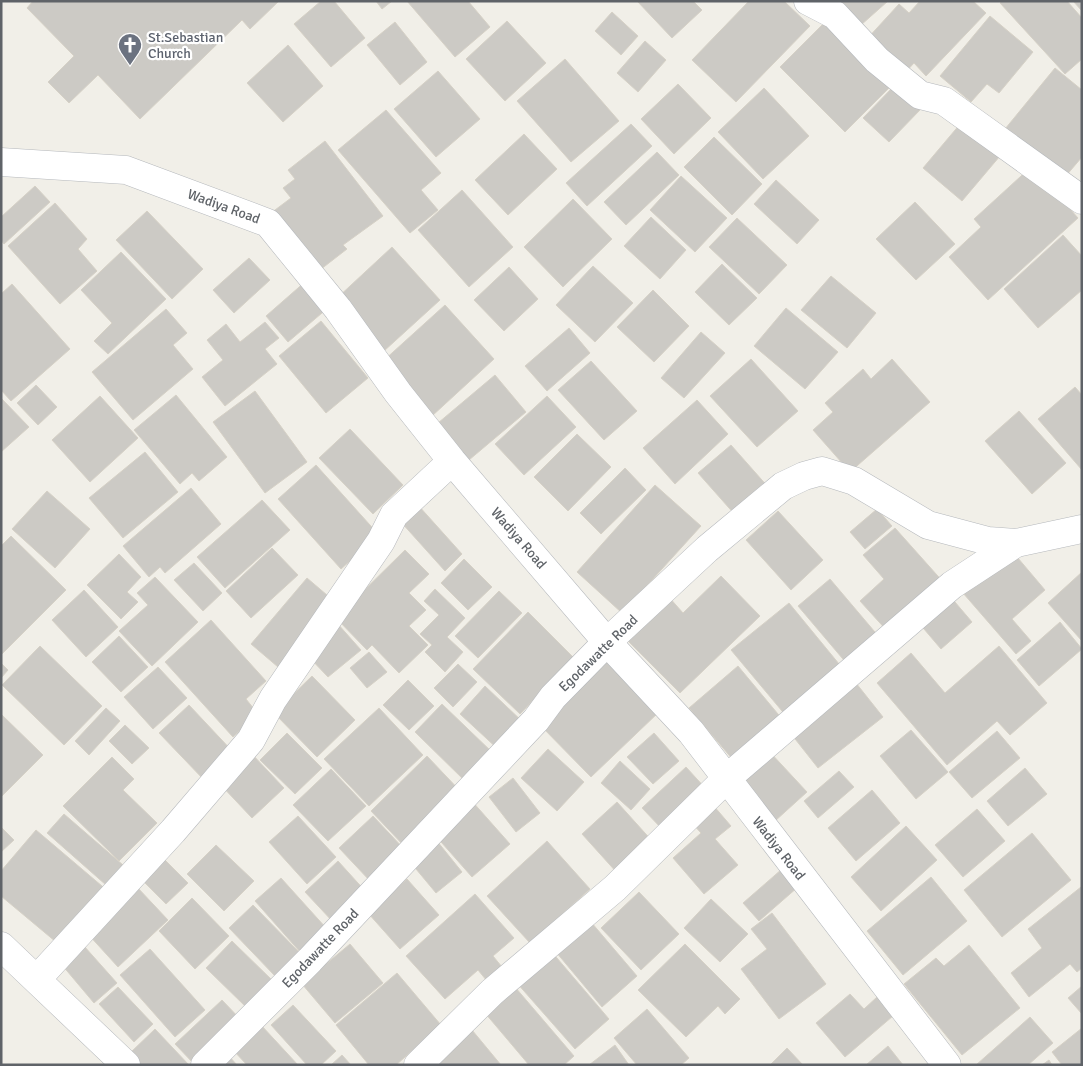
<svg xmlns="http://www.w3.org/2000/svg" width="1083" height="1066" font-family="Signika,sans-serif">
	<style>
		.building { fill: #cccac5; stroke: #d6d1c6 }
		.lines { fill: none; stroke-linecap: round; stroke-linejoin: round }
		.minor-casing { stroke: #b5b8bc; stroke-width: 29 }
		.minor { stroke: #fff; stroke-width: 28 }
		.labels { text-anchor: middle; stroke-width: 4.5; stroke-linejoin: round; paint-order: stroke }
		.worship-label { font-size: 14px; fill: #5b616d; stroke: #fff; text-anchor: start }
		.street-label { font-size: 14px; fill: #5f6368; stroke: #fff }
	</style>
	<rect width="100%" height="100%" fill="#f1efe8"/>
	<path class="building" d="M 33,1 L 279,1 L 250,29 L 242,20 L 140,119 L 98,75 L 69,103 L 48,82 L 74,56 L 27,8 Z
		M 321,1 L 334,1 L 365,38 L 331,67 L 294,24 Z
		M 376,1 L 392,1 L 382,9 Z
		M 407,1 L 468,1 L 490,27 L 455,57 Z
		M 637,1 L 693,1 L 702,10 L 672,38 Z
		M 749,1 L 784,1 L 810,26 L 736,102 L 692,60 Z
		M 840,1 L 888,1 L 861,25 Z
		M 920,1 L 973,1 L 986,13 L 926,76 L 914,63 L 903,75 L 866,40 L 899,4 L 909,13 Z
		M 1002,1 L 1067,1 L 1082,18 L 1082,59 L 1065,74 L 1000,3 Z
		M 1073,1 L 1082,1 L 1082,11 Z
		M 612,12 L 638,36 L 621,55 L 595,31 Z
		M 990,16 L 1033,52 L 999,93 L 987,84 L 971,102 L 940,76 Z
		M 507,21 L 546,63 L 505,101 L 466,59 Z
		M 395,22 L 427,62 L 400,85 L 367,45 Z
		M 825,22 L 890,87 L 845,132 L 780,67 Z
		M 645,41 L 666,60 L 638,92 L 617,73 Z
		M 288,45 L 323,86 L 283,122 L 247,83 Z
		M 565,59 L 619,121 L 571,162 L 517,101 Z
		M 1055,68 L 1082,90 L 1082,157 L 1065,177 L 1005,129 Z
		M 438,71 L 480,119 L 436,157 L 394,109 Z
		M 678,84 L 711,118 L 674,154 L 641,119 Z
		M 894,86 L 920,110 L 889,142 L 863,118 Z
		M 764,88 L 809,136 L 763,179 L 718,132 Z
		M 386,110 L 441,173 L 421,190 L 438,210 L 410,233 L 338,150 Z
		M 961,123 L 1000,156 L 962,201 L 923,168 Z
		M 631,124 L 652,146 L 587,206 L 566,183 Z
		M 524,134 L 557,169 L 508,215 L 475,180 Z
		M 714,137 L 762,184 L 732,215 L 684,167 Z
		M 325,141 L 383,216 L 343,245 L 347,249 L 316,273 L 271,213 L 291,198 L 283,188 L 295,179 L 288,170 Z
		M 657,152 L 679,175 L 626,225 L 604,202 Z
		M 1032,166 L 1078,218 L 988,300 L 949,257 L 981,227 L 974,219 Z
		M 681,176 L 727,218 L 695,252 L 650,210 Z
		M 776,180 L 819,220 L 797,244 L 754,204 Z
		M 35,186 L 50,202 L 4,244 L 1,240 L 1,217 Z
		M 462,190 L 513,247 L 469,287 L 418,230 Z
		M 573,199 L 612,239 L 563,287 L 524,247 Z
		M 915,202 L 955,244 L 916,280 L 876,239 Z
		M 55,203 L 87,239 L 78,249 L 97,271 L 60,304 L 8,246 Z
		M 147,211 L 203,269 L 172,299 L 116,240 Z
		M 651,217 L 686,250 L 660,279 L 624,246 Z
		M 737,218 L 787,265 L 759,294 L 709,247 Z
		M 1063,235 L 1082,256 L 1082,290 L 1038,328 L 1004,289 Z
		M 392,247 L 440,300 L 384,351 L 336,299 Z
		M 121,252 L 166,299 L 108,354 L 94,341 L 112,323 L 81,290 Z
		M 249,258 L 270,280 L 234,313 L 213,290 Z
		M 722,264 L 757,298 L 729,325 L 695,292 Z
		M 593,266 L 633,303 L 595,342 L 556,305 Z
		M 509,267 L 538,299 L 504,331 L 474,300 Z
		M 831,276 L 876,313 L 847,348 L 801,310 Z
		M 306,281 L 329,307 L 288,342 L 266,316 Z
		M 12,284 L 70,349 L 11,401 L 1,390 L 1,294 Z
		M 653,290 L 689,326 L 654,362 L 617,327 Z
		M 445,305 L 494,359 L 432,416 L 382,362 Z
		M 786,308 L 838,352 L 805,389 L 754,346 Z
		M 166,309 L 187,333 L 173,345 L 193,369 L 133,420 L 92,372 Z
		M 321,321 L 368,378 L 326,413 L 279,356 Z
		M 265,322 L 279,338 L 265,349 L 277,364 L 225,406 L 202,377 L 223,360 L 207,340 L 226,324 L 240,342 Z
		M 569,328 L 590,353 L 547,391 L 525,366 Z
		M 701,332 L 725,353 L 684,398 L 661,378 Z
		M 751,359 L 798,411 L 757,447 L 710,396 Z
		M 892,359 L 930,402 L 850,472 L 813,430 L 833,412 L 825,403 L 863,369 L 871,379 Z
		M 591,361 L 637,411 L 604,440 L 558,390 Z
		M 495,375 L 526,412 L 469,460 L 438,423 Z
		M 36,385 L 57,407 L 38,425 L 17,403 Z
		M 1075,387 L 1082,395 L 1082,470 L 1038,419 Z
		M 255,391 L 307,462 L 265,493 L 213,422 Z
		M 176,395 L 227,457 L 199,481 L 192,473 L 180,484 L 134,430 Z
		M 100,396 L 138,438 L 90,482 L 52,440 Z
		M 547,396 L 576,427 L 524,475 L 495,444 Z
		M 1,398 L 29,427 L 1,452 Z
		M 697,400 L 728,434 L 675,484 L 643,448 Z
		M 1019,411 L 1066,463 L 1032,494 L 985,441 Z
		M 350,429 L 403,485 L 373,514 L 319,458 Z
		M 577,434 L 611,467 L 568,511 L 534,477 Z
		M 731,445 L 769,488 L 737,517 L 698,473 Z
		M 145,452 L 178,492 L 123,538 L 89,498 Z
		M 316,465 L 379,535 L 341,569 L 278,499 Z
		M 625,468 L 646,490 L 601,534 L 580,513 Z
		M 655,485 L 701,526 L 622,613 L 577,572 Z
		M 191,488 L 221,524 L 165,573 L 160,567 L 149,577 L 123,546 Z
		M 47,491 L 90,529 L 55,568 L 12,529 Z
		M 262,500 L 290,530 L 225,588 L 197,557 Z
		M 418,505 L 462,554 L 445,571 L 400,521 Z
		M 877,509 L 892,526 L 865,549 L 850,532 Z
		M 778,511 L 823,560 L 791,590 L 746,540 Z
		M 895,528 L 945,584 L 889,633 L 860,601 L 884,579 L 863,555 Z
		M 11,536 L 66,590 L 1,655 L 1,546 Z
		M 272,548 L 298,575 L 251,618 L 226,591 Z
		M 405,550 L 429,574 L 409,593 L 426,610 L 409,626 L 428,645 L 399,673 L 372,645 L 367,650 L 336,618 Z
		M 1012,551 L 1045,590 L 1012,619 L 1031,641 L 1016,654 L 963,593 Z
		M 119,554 L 141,577 L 127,592 L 138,602 L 121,619 L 87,585 Z
		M 464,559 L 492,587 L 468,610 L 441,583 Z
		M 194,563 L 222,593 L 203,611 L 174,580 Z
		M 1082,572 L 1082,641 L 1048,603 Z
		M 721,576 L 760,616 L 680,693 L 624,637 L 668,596 L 683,613 Z
		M 155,577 L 198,622 L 152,666 L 119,631 L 148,605 L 137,593 Z
		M 307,578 L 334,601 L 278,667 L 251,644 Z
		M 830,579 L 880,638 L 848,665 L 798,606 Z
		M 435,589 L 465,618 L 447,637 L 463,652 L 445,672 L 425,652 L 432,645 L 420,634 L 439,615 L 424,601 Z
		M 84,590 L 118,627 L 86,657 L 52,620 Z
		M 499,591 L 522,613 L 478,658 L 455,636 Z
		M 949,595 L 972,622 L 941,649 L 918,622 Z
		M 789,603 L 844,670 L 787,717 L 731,650 Z
		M 528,612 L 574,658 L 520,714 L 473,669 Z
		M 211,620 L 266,681 L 246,699 L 258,714 L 233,737 L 165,662 Z
		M 1060,622 L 1082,649 L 1039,686 L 1017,660 Z
		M 337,623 L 361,650 L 328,677 L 308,656 Z
		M 119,636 L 148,667 L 121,692 L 92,662 Z
		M 40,646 L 102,706 L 64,745 L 2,685 Z
		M 999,646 L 1047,703 L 1010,735 L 997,721 L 947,765 L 877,683 L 911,653 L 945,693 Z
		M 369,652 L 387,672 L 367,688 L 350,668 Z
		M 607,658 L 659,712 L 591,777 L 539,724 Z
		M 1,663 L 8,670 L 1,678 Z
		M 458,664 L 477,682 L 453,707 L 434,688 Z
		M 738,666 L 783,720 L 734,761 L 689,708 Z
		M 158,667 L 187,698 L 153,729 L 124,697 Z
		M 312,676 L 355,720 L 317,757 L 274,713 Z
		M 852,678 L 883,717 L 818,768 L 788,730 Z
		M 408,680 L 434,706 L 409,730 L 383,705 Z
		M 485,686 L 525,724 L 500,751 L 460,714 Z
		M 442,704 L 494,754 L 466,782 L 415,732 Z
		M 189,705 L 235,754 L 206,782 L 159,733 Z
		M 106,708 L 120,721 L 89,755 L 75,741 Z
		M 379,708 L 423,755 L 369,806 L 324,759 Z
		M 1,714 L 43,755 L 1,797 Z
		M 125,725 L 149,748 L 132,764 L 109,741 Z
		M 911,730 L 948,772 L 916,799 L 880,756 Z
		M 997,731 L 1020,758 L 972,798 L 949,772 Z
		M 287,733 L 322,768 L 295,794 L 260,760 Z
		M 654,733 L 679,761 L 653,784 L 627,757 Z
		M 548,749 L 584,782 L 557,811 L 521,778 Z
		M 768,750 L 807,792 L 775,821 L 737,779 Z
		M 251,753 L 284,788 L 252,818 L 219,783 Z
		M 427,756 L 463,794 L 406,848 L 371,811 Z
		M 112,757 L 134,779 L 123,790 L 157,823 L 119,861 L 63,806 Z
		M 620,761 L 650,789 L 631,810 L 601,783 Z
		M 686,767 L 707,790 L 663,830 L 642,808 Z
		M 1025,768 L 1047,794 L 1008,826 L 987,801 Z
		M 331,769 L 366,806 L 328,841 L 293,805 Z
		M 839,771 L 854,787 L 818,818 L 804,801 Z
		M 513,778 L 540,813 L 516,832 L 489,797 Z
		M 872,790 L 900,823 L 856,861 L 828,828 Z
		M 471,800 L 510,844 L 472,877 L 434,834 Z
		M 617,802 L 654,843 L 619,875 L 582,834 Z
		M 713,805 L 731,826 L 715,839 L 738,865 L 704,894 L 673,858 L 701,833 L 692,823 Z
		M 977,809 L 1005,841 L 963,877 L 935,845 Z
		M 64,814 L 123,865 L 106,885 L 47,833 Z
		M 298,816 L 336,857 L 307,884 L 269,842 Z
		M 373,816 L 405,850 L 371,882 L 339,848 Z
		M 906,826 L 937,860 L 881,911 L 851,877 Z
		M 1,827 L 14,840 L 1,852 Z
		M 36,830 L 109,892 L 62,947 L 1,896 L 1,871 Z
		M 1032,833 L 1071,880 L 1002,937 L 964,890 Z
		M 437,841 L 462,872 L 436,893 L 411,863 Z
		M 547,841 L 590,889 L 530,943 L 487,896 Z
		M 216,845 L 254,881 L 224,911 L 187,874 Z
		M 161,856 L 188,883 L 166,904 L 139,877 Z
		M 338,861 L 367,893 L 334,923 L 305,892 Z
		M 782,869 L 798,887 L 759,921 L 743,903 Z
		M 931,877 L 967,921 L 903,975 L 867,931 Z
		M 281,878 L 327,929 L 301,953 L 255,901 Z
		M 407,879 L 439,915 L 400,949 L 368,913 Z
		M 137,887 L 168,920 L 118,967 L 87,933 Z
		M 1081,887 L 1082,968 L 1077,972 L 1070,964 L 1029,997 L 1011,973 L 1042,948 L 1028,929 Z
		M 639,892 L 679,934 L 641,970 L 601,928 Z
		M 475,894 L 514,938 L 493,956 L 502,967 L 487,981 L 478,970 L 445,999 L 406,956 Z
		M 192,898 L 229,936 L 195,969 L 159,931 Z
		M 711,899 L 748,934 L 720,962 L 684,928 Z
		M 253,905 L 299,952 L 275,976 L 229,928 Z
		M 772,913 L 826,984 L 779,1019 L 741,969 L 767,949 L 751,929 Z
		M 591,922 L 637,976 L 602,1007 L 556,952 Z
		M 232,941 L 273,981 L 247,1008 L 206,968 Z
		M 350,944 L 383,983 L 335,1023 L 302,984 Z
		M 685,944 L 740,999 L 725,1014 L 718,1006 L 686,1037 L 638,990 Z
		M 969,945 L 1020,1008 L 962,1055 L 904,984 L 936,958 L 944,966 Z
		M 84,946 L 117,983 L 94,1003 L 62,965 Z
		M 150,949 L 205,1010 L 175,1037 L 120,975 Z
		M 551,951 L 609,1019 L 575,1049 L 516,982 Z
		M 397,973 L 441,1025 L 396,1065 L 369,1065 L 336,1025 Z
		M 1082,986 L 1082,1014 L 1068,998 Z
		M 118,987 L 153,1024 L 134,1042 L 99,1004 Z
		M 515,987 L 574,1056 L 564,1065 L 529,1065 L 485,1013 Z
		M 850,994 L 864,1009 L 877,997 L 893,1016 L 845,1057 L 816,1023 Z
		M 222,1000 L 243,1022 L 195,1065 L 175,1044 Z
		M 293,1005 L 336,1051 L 321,1065 L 307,1065 L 271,1025 Z
		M 647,1009 L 689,1058 L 681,1065 L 637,1065 L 614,1038 Z
		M 1030,1017 L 1053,1043 L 1028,1065 L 976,1065 Z
		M 261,1025 L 298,1065 L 247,1065 L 233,1050 Z
		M 1082,1028 L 1082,1065 L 1062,1065 L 1052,1052 Z
		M 155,1029 L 189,1065 L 141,1065 L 130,1053 Z
		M 472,1030 L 501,1065 L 431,1065 Z
		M 615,1045 L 629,1065 L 589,1065 Z
		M 888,1046 L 903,1065 L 866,1065 Z
		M 787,1048 L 803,1065 L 771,1064 Z
		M 228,1055 L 237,1065 L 218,1065 Z
		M 342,1055 L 351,1065 L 331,1065 Z
		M 1049,1060 L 1052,1065 L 1042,1065 Z"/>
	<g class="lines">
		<g class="minor-casing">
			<path id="minor" d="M 808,1 L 835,15 L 877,60 L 920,95 L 944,101 L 1082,200
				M 1,162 L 126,170 L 268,223 L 338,309 L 398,393 L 452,461 L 607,642 L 691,732 L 947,1065
				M 1,946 L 126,1065
				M 37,979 L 173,831 L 251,740 L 273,699 L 381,541 L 394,515 L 452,461
				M 205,1065 L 310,960 L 536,720 L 553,697 L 607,642 L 707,549 L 783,486 L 804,476 L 822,471 L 854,481 L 928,525 L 988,541 L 1016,543 L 1082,529
				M 418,1065 L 492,992 L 615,888 L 726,779 L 952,585 L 1016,543"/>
		</g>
		<use href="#minor" class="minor"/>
	</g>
	<defs>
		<g id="church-pin" transform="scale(1.25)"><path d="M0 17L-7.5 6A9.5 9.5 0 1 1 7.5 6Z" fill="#6b7280" stroke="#fff"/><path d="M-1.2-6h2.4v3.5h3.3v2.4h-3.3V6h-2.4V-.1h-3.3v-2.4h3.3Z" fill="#fff"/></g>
	</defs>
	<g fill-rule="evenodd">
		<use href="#church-pin" x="130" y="45"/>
	</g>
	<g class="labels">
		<g class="worship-label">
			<text x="148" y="42">St.Sebastian<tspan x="148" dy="16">Church</tspan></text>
		</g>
		<g class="street-label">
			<text transform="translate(224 206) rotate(20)" y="5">Wadiya Road</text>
			<text transform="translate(519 538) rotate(49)" y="5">Wadiya Road</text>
			<text transform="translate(598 653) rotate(-44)" y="5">Egodawatte Road</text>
			<text transform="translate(779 848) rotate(52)" y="5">Wadiya Road</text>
			<text transform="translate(320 948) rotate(-46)" y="5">Egodawatte Road</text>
		</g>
	</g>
	<rect width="1083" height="1066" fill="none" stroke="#5f6368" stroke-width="5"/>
</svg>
